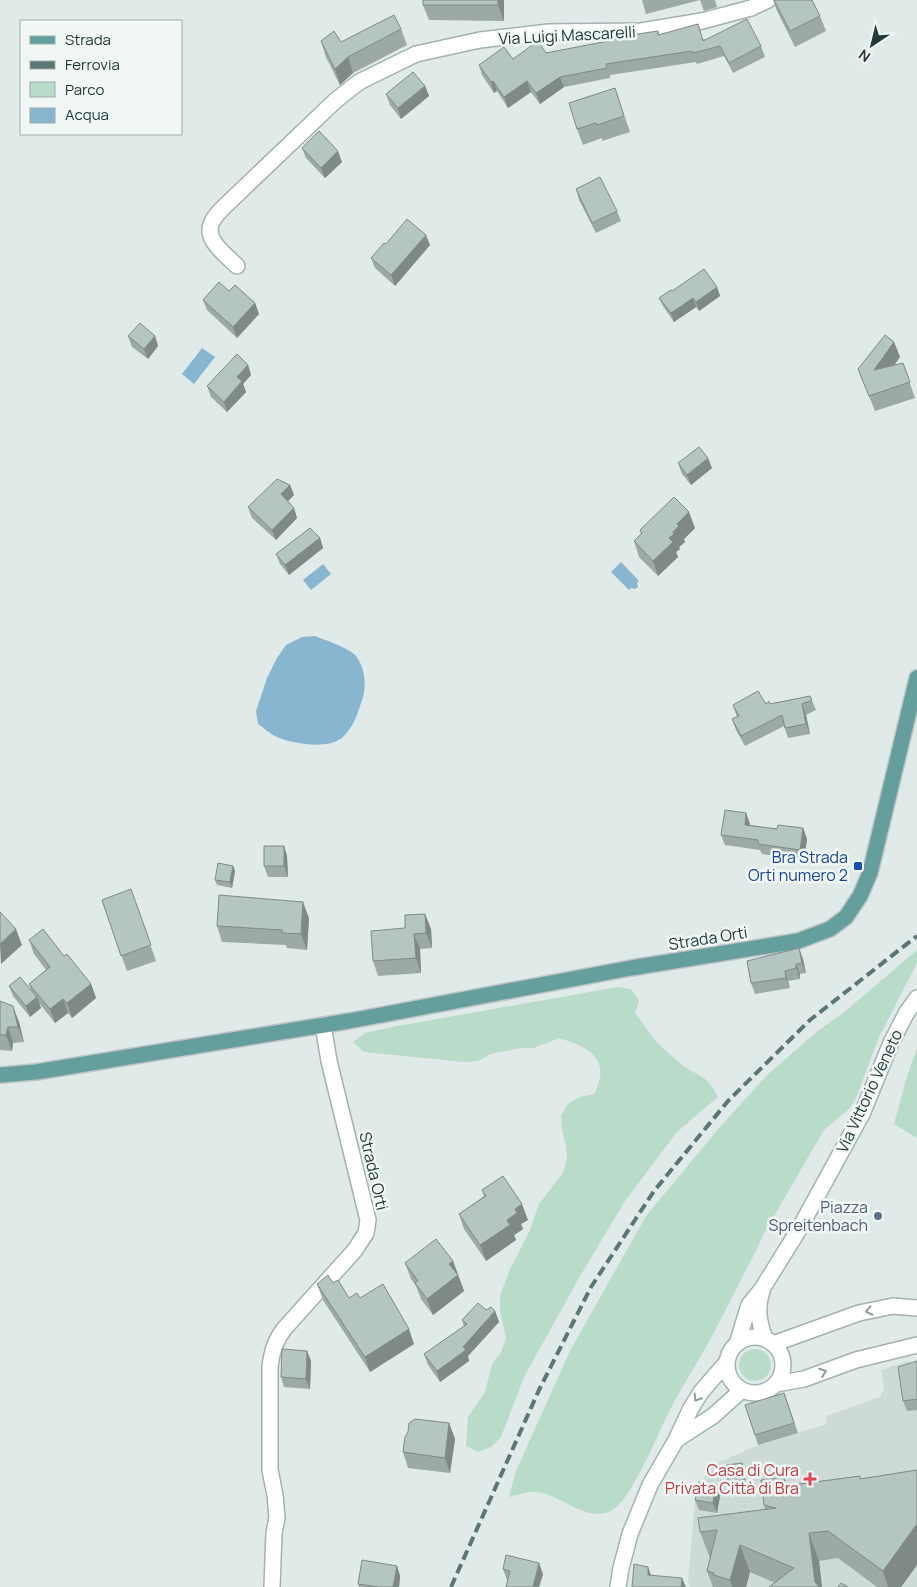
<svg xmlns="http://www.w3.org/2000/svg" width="917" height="1587" font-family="Manrope,sans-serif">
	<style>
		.built { fill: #cedad7 }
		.green { fill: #b9dbc9 }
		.water { fill: #88b5cf }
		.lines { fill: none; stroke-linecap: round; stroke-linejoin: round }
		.street-casing { stroke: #a3b2b0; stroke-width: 18 }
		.secondary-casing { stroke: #9fb6b2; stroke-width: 18 }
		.primary-casing { stroke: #bcc4c4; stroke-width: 18 }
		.street { stroke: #fff; stroke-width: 15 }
		.secondary { stroke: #fff; stroke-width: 15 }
		.primary { stroke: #659f9d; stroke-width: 15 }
		.rail { stroke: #5b7674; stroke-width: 4; stroke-dasharray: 10 5; stroke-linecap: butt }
		.wall { fill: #9ca9a6 }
		.shaded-wall { fill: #7f8a87 }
		.building { fill: #b5c5c1; stroke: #7f8a87 }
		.oneway { stroke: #909c9c }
		.transit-dot { fill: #1a4fb4; stroke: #f0f7f5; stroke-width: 2 }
		.service-dot { fill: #5c6f8a; stroke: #f0f7f5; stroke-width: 2 }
		.health-dot { fill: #e0444e; stroke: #f0f7f5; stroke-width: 2 }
		.labels { text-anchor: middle; stroke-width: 5; stroke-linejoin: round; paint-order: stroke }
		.street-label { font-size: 16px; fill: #213a39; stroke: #f0f7f5 }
		.transit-label { font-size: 16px; fill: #164399; stroke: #f0f7f5; text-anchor: end }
		.service-label { font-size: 16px; fill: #4e5e75; stroke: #f0f7f5; text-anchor: end }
		.health-label { font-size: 16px; fill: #be3a42; stroke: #f0f7f5; text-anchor: end }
	</style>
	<rect width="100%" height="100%" fill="#e0eae8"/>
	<path class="built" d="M 908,1361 L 917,1366 L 917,1587 L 690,1587 L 688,1580 L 696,1491 L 711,1466 L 758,1445 L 827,1424 L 826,1416 L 880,1397 L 884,1388 L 881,1370 Z"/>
	<path class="green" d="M 917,950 L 917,963 L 879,1037 L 856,1098 L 850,1108 L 824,1130 L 763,1235 L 757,1249 C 741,1279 726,1310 710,1340 C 698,1362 684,1383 672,1406 C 660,1428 631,1504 609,1512 C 585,1521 562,1496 538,1492 C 529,1491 518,1495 509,1497 L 516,1471 L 570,1351 L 646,1216 L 719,1128 L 768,1074 L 819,1030 L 843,1013 Z
		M 618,987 L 631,989 L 639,1000 L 635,1013 C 641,1020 645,1027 651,1035 C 658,1044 669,1054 679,1062 C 697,1078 705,1071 718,1097 L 677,1132 L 625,1201 L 579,1278 L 524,1377 L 501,1437 L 491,1447 L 478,1452 L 466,1446 L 468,1417 L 485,1392 L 492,1364 L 501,1352 L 506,1338 L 500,1310 L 500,1296 L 510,1269 L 529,1232 L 539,1204 L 563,1173 L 567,1159 L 566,1145 L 562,1131 L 561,1116 L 568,1104 L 580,1097 L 594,1094 C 612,1060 590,1047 559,1038 L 534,1048 L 520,1048 L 491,1054 L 478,1061 L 464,1062 L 364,1052 L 353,1042 L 365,1033 L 392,1027 Z
		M 917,1048 L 917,1138 L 894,1124 L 906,1080 Z
		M739 1365a16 16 0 1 1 32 0a16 16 0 1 1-32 0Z"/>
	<path class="water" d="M 202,348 L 215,357 L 194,384 L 182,374 Z
		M 621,562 L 639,581 L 637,583 L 638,587 L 635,589 L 631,588 L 629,590 L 611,572 Z
		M 323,564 L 331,574 L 311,590 L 303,580 Z
		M 315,636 C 325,640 349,648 356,656 C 366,669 367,689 361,703 C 357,716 353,727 343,737 C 329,750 293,744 277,737 C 270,734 264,728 258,724 L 256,711 L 267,678 L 277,658 L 286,645 L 302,637 Z"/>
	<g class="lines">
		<g class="street-casing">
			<path id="street" d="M 237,266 C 226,255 203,239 212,222 C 215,215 222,209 227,204 L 335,101 L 359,82 L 416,54 L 480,40 L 549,32 L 641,31 L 702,21 L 751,8 L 768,0
				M 773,1344 L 859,1313 L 893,1306 L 917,1308
				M 776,1384 L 804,1379 L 856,1360 L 917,1345
				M 272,1587 L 274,1533 L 277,1518 L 275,1495 L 270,1470 L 270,1367 C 272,1351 275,1341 284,1329 L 355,1250 L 366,1233 L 368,1220 L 329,1061 L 323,1025"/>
		</g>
		<g class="secondary-casing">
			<path id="secondary" d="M 762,1291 C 756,1309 759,1322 765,1339
				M727 1365a28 28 0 1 1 56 0a28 28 0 1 1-56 0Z
				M 737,1344 L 749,1305 L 762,1289 L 798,1231 L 862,1114 L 891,1043 L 907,1012 L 917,998
				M 676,1440 L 713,1416 L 742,1390
				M 618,1587 L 621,1568 L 630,1534 L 650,1485 L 676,1440 L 691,1408 L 701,1392 L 727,1362"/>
		</g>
		<g class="primary-casing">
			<path id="primary" d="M 0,1075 L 36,1072 L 349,1021 L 631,968 L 798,941 L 830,929 L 846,917 L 860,896 L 870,873 L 917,678"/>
		</g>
		<use href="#street" class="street"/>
		<use href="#secondary" class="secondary"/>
		<use href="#primary" class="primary"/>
		<path class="rail" d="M 451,1587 L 539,1390 L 591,1287 L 654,1191 L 728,1101 L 810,1020 L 917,936"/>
	</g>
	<path class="wall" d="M 423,0 L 504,0 L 504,21 L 429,20 L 423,5 Z
		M 642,0 L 715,0 L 717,7 L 704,11 L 700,0 L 646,14 Z
		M 773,0 L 812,0 L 820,16 L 826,31 L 795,47 L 777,11 Z
		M 401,29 L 407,45 L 353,73 L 340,85 L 326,57 L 321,41 L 341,42 Z
		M 658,31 L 659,34 L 761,46 L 765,57 L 733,73 L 724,56 L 697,64 L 696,62 L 610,75 L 610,78 L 564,87 L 540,104 L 531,92 L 508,108 L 497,91 L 494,93 L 482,75 L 479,65 L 546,53 Z
		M 425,86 L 429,96 L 401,119 L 390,105 L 386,94 Z
		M 615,88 L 630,132 L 602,141 L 602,138 L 583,145 L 577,129 Z
		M 302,148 L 342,162 L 325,178 L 306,158 Z
		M 576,189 L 617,211 L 621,221 L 596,233 L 579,200 Z
		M 386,244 L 430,245 L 395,286 L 375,268 L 371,258 Z
		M 717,287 L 720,296 L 699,311 L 696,307 L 674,322 L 663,306 L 659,298 L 672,291 Z
		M 203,300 L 255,303 L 259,314 L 237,338 L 207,310 Z
		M 128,336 L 155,336 L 158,346 L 148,359 L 132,347 Z
		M 894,342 L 900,357 L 894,365 L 903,363 L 915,398 L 875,411 L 858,369 Z
		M 248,365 L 251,375 L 243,384 L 246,392 L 227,412 L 211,397 L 207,386 Z
		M 678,463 L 712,468 L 691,485 L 682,474 Z
		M 290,485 L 294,495 L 288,501 L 294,508 L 297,518 L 276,540 L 252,518 L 248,507 Z
		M 695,528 L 684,539 L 685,542 L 679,547 L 680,549 L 676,552 L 678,557 L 658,576 L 639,557 L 634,541 L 641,534 L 640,530 Z
		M 320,538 L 323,548 L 289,575 L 280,564 L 276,554 Z
		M 810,696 L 816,710 L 806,715 L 810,734 L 788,738 L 784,726 L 745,746 L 736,730 L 732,719 L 737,717 L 733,705 L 770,704 Z
		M 746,813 L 750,824 L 750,825 L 777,829 L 803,828 L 807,839 L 804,860 L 762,854 L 760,850 L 725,845 L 721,835 Z
		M 284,846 L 287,856 L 288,877 L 268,877 L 264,866 Z
		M 233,866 L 235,871 L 232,888 L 217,885 L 215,880 Z
		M 131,889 L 156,961 L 127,971 L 102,900 Z
		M 425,914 L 431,929 L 432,948 L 420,949 L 421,973 L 378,976 L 373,961 L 405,928 Z
		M 309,918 L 307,950 L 287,948 L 286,945 L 222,942 L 217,926 Z
		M 29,940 L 64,956 L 91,984 L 96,998 L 72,1018 L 68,1013 L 55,1023 L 39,1003 L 41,1008 L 30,1017 L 13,996 L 9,986 L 32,992 L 29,984 L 46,970 L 34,954 Z
		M 803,959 L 806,973 L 800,974 L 800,979 L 788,981 L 790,988 L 755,994 L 751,983 Z
		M 0,1001 L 19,1022 L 24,1042 L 13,1043 L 12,1051 L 0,1050 Z
		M 482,1190 L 528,1220 L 521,1224 L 523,1229 L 514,1235 L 516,1240 L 486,1261 L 464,1229 L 459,1214 L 484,1196 Z
		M 453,1261 L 464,1291 L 433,1315 L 421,1299 L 416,1286 L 411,1279 L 405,1263 Z
		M 333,1283 L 349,1298 L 360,1298 L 414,1344 L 370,1372 L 323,1300 L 317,1284 Z
		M 486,1310 L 495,1311 L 499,1322 L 468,1356 L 469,1361 L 440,1382 L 428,1365 L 424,1354 L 464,1326 L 462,1320 Z
		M 307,1351 L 311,1361 L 310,1389 L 284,1387 L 281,1377 Z
		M 917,1361 L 917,1410 L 907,1411 L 903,1401 Z
		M 788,1404 L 798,1433 L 758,1445 L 755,1435 Z
		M 449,1423 L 455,1439 L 450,1473 L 408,1468 L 403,1452 Z
		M 742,1463 L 744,1469 L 746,1486 L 730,1488 L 728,1482 Z
		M 917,1470 L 917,1565 L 901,1587 L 877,1587 L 838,1558 L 819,1561 L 822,1587 L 769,1587 L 775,1583 L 750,1572 L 746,1587 L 713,1587 L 707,1571 L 710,1558 L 700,1532 L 765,1509 L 764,1505 L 784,1477 L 787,1485 L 861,1479 Z
		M 720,1496 L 717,1513 L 699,1510 L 695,1500 Z
		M 397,1566 L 400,1576 L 399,1587 L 359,1587 L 358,1584 Z
		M 503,1569 L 543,1574 L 539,1587 L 506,1587 L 508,1580 L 507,1580 Z"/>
	<path class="shaded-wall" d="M 498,0 L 504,0 L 504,21 L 498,5 Z
		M 348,57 L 353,73 L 340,85 L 335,69 Z
		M 560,77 L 564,87 L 540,104 L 536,93 Z
		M 493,81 L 497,91 L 494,93 L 491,82 Z
		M 527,81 L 531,92 L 508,108 L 504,97 Z
		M 425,86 L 429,96 L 401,119 L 398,108 Z
		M 338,151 L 342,162 L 325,178 L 321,168 Z
		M 426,235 L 430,245 L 395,286 L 391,275 Z
		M 717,287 L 720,296 L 699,311 L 696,302 Z
		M 693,298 L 696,307 L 674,322 L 671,313 Z
		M 255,303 L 259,314 L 237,338 L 233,327 Z
		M 155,336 L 158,346 L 148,359 L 144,349 Z
		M 894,342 L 900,357 L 880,385 L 874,370 Z
		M 248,365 L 251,375 L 243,384 L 246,392 L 227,412 L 224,402 L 237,377 Z
		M 708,458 L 712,468 L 691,485 L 687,475 Z
		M 290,485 L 294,495 L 285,504 L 281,494 Z
		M 294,508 L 297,518 L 276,540 L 272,530 Z
		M 689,512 L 695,528 L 684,539 L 685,542 L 679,547 L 680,549 L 676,552 L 678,557 L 658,576 L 653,561 L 669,538 L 677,524 Z
		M 320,538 L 323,548 L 289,575 L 285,565 Z
		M 802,704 L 806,715 L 810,734 L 806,724 Z
		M 746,813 L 750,824 L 749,835 L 745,825 Z
		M 803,828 L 807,839 L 804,860 L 800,850 Z
		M 284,846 L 287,856 L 288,877 L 284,866 Z
		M 233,866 L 235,871 L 232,888 L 230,882 Z
		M 303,902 L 309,918 L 307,950 L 301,934 Z
		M 425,914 L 431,929 L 432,948 L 426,933 Z
		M 16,929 L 22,945 L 1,964 L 0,944 Z
		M 414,934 L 420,949 L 421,973 L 416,958 Z
		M 799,948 L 803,959 L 806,973 L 802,963 Z
		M 796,964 L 800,974 L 800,979 L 796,968 Z
		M 785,971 L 788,981 L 790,988 L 786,978 Z
		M 91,984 L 96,998 L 72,1018 L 67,1003 Z
		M 37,997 L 41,1008 L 30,1017 L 26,1006 Z
		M 63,999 L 68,1013 L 55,1023 L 50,1009 Z
		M 13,1006 L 19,1022 L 24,1042 L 18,1027 Z
		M 8,1027 L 13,1043 L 12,1051 L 6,1035 Z
		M 522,1204 L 528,1220 L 521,1224 L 523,1229 L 514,1235 L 516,1240 L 486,1261 L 480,1245 L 515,1209 Z
		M 453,1261 L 464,1291 L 433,1315 L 427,1299 L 449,1264 Z
		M 495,1311 L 499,1322 L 468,1356 L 469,1361 L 440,1382 L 437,1371 L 463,1347 Z
		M 409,1329 L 414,1344 L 370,1372 L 365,1357 Z
		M 307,1351 L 311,1361 L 310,1389 L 306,1379 Z
		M 449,1423 L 455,1439 L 450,1473 L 445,1458 Z
		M 742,1463 L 744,1469 L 746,1486 L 744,1481 Z
		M 716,1485 L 720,1496 L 717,1513 L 713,1503 Z
		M 917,1524 L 917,1565 L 901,1587 L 888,1587 L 883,1571 Z
		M 809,1533 L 819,1561 L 822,1587 L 817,1587 L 815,1582 Z
		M 740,1545 L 750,1572 L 746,1587 L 732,1587 L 730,1580 Z
		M 539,1563 L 543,1574 L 539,1587 L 533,1587 Z
		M 397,1566 L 400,1576 L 399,1587 L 393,1587 Z
		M 648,1567 L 652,1578 L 648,1575 Z
		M 682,1578 L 686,1587 L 681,1587 Z"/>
	<path class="building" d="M 423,0 L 498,0 L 498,5 L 423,5 Z
		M 774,0 L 812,0 L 820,16 L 790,31 Z
		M 394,15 L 401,29 L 348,57 L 335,69 L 321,41 L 334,31 L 341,42 Z
		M 747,19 L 761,46 L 729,63 L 720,46 L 693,53 L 692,51 L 606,64 L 607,68 L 560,77 L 536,93 L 527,81 L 504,97 L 493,81 L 491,82 L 479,65 L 504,47 L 513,59 L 538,41 L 546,53 L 624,38 L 624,36 L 658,31 L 658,35 L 698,24 L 703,41 Z
		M 413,72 L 425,86 L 398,108 L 386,94 Z
		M 615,88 L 624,116 L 597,125 L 596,123 L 577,129 L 569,103 Z
		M 319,131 L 338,151 L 321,168 L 302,148 Z
		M 600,177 L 617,211 L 592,223 L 576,189 Z
		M 407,219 L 426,235 L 391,275 L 371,258 L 384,243 L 386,244 Z
		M 704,269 L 717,287 L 696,302 L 693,298 L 671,313 L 659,298 L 671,290 L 672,291 Z
		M 219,282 L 229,291 L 235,285 L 255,303 L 233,327 L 203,300 Z
		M 140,323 L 155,336 L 144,349 L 128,336 Z
		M 885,335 L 894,342 L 874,370 L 903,363 L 910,382 L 869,396 L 858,369 Z
		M 237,354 L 248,365 L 237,377 L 242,381 L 224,402 L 207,386 Z
		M 699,447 L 708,458 L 687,475 L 678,463 Z
		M 277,479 L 290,485 L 281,494 L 294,508 L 272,530 L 248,507 Z
		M 674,497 L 689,512 L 677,524 L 679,526 L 673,532 L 674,534 L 669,538 L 673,542 L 653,561 L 634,541 L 642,533 L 640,530 Z
		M 310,528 L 320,538 L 285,565 L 276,554 Z
		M 758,691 L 766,704 L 769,701 L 770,704 L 810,696 L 812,700 L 802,704 L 806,724 L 785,728 L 782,715 L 741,736 L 732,719 L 739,716 L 733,705 Z
		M 725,810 L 746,813 L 745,825 L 777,829 L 778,825 L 803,828 L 800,850 L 758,844 L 758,840 L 721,835 Z
		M 264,846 L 284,846 L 284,866 L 264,866 Z
		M 218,863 L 233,866 L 230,882 L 215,880 Z
		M 131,889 L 151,945 L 121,956 L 102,900 Z
		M 219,895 L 303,902 L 301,934 L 282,933 L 282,930 L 217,926 Z
		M 0,912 L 16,929 L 0,944 Z
		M 425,914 L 426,933 L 414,934 L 416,958 L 373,961 L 371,931 L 405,928 L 405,915 Z
		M 43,929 L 64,956 L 67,954 L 91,984 L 67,1003 L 63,999 L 50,1009 L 29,984 L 50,967 L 29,940 Z
		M 799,948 L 802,963 L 796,964 L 796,968 L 785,971 L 786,978 L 751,983 L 747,961 Z
		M 20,977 L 37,997 L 26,1006 L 9,986 Z
		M 0,1001 L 13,1006 L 18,1027 L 8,1027 L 6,1035 L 0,1035 Z
		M 503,1176 L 522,1204 L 515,1209 L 517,1213 L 507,1220 L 510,1225 L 480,1245 L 459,1214 L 486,1196 L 482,1190 Z
		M 436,1239 L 453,1261 L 449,1264 L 458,1275 L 427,1299 L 415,1283 L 418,1281 L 405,1263 Z
		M 328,1275 L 333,1283 L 338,1280 L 349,1298 L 357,1293 L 360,1298 L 383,1284 L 409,1329 L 365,1357 L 317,1284 Z
		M 478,1303 L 486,1310 L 491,1307 L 495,1311 L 463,1347 L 466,1350 L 437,1371 L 424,1354 L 467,1324 L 462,1320 Z
		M 282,1349 L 307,1351 L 306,1379 L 281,1377 Z
		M 917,1361 L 917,1399 L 903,1401 L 898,1367 Z
		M 784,1393 L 794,1423 L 755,1435 L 745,1405 Z
		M 415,1419 L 449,1423 L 445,1458 L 403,1452 L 405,1437 L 408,1432 L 409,1423 Z
		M 742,1463 L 744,1481 L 728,1482 L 727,1465 Z
		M 917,1470 L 917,1524 L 883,1571 L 828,1531 L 809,1533 L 815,1582 L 819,1587 L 769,1587 L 794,1568 L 740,1545 L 730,1580 L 714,1575 L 714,1573 L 707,1571 L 717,1530 L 700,1532 L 698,1518 L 776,1508 L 764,1505 L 761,1480 L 784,1477 L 785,1486 L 860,1476 L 860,1479 Z
		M 699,1482 L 716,1485 L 713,1503 L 695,1500 Z
		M 506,1555 L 539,1563 L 533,1587 L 506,1587 L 510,1571 L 503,1569 Z
		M 362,1560 L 397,1566 L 393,1587 L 379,1587 L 358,1584 Z
		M 634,1564 L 648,1567 L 648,1575 L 682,1578 L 681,1587 L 632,1587 Z
		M 841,1583 L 848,1587 L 838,1587 Z"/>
	<defs><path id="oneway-chevron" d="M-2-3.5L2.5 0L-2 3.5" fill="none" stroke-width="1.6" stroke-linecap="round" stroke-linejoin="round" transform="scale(1.25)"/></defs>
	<g class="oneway">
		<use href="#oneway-chevron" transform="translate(869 1311) rotate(168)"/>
		<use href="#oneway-chevron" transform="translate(823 1372) rotate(-20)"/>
		<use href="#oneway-chevron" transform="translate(697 1398) rotate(123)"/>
	</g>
	<rect class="transit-dot" x="853" y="861" width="10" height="10" rx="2.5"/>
	<circle class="service-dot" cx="878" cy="1216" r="5"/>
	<path class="health-dot" d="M807.5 1471.5h5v5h5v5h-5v5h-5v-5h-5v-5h5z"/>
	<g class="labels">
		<g class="street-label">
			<text transform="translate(567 35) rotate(-3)" y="6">Via Luigi Mascarelli</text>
			<text transform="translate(708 938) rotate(-9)" y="6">Strada Orti</text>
			<text transform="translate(869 1091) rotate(-65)" y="6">Via Vittorio Veneto</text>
			<text transform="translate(374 1171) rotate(77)" y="6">Strada Orti</text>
		</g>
		<g class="transit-label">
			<text x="848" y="863">Bra Strada<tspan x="848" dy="18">Orti numero 2</tspan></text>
		</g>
		<g class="service-label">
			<text x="868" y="1213">Piazza<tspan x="868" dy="18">Spreitenbach</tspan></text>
		</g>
		<g class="health-label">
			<text x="799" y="1476">Casa di Cura<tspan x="799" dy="18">Privata Città di Bra</tspan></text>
		</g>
	</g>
	<rect x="20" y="20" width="162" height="115" fill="#f0f7f5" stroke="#9dabaa"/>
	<rect x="30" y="36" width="25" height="8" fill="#659f9d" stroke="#9dabaa"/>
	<text x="65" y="45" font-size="15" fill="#213a39">Strada</text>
	<rect x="30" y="61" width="25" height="8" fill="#5b7674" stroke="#9dabaa"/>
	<text x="65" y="70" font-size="15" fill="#213a39">Ferrovia</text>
	<rect x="30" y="82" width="25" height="15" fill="#b9dbc9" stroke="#9dabaa"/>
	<text x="65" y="95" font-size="15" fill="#213a39">Parco</text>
	<rect x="30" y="108" width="25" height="15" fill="#88b5cf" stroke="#9dabaa"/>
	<text x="65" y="120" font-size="15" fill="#213a39">Acqua</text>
	<g transform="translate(872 45) rotate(215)" stroke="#f0f7f5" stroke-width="4" paint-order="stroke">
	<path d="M0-4L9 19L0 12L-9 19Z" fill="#213a39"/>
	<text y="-8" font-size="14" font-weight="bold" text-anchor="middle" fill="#213a39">N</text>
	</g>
</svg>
